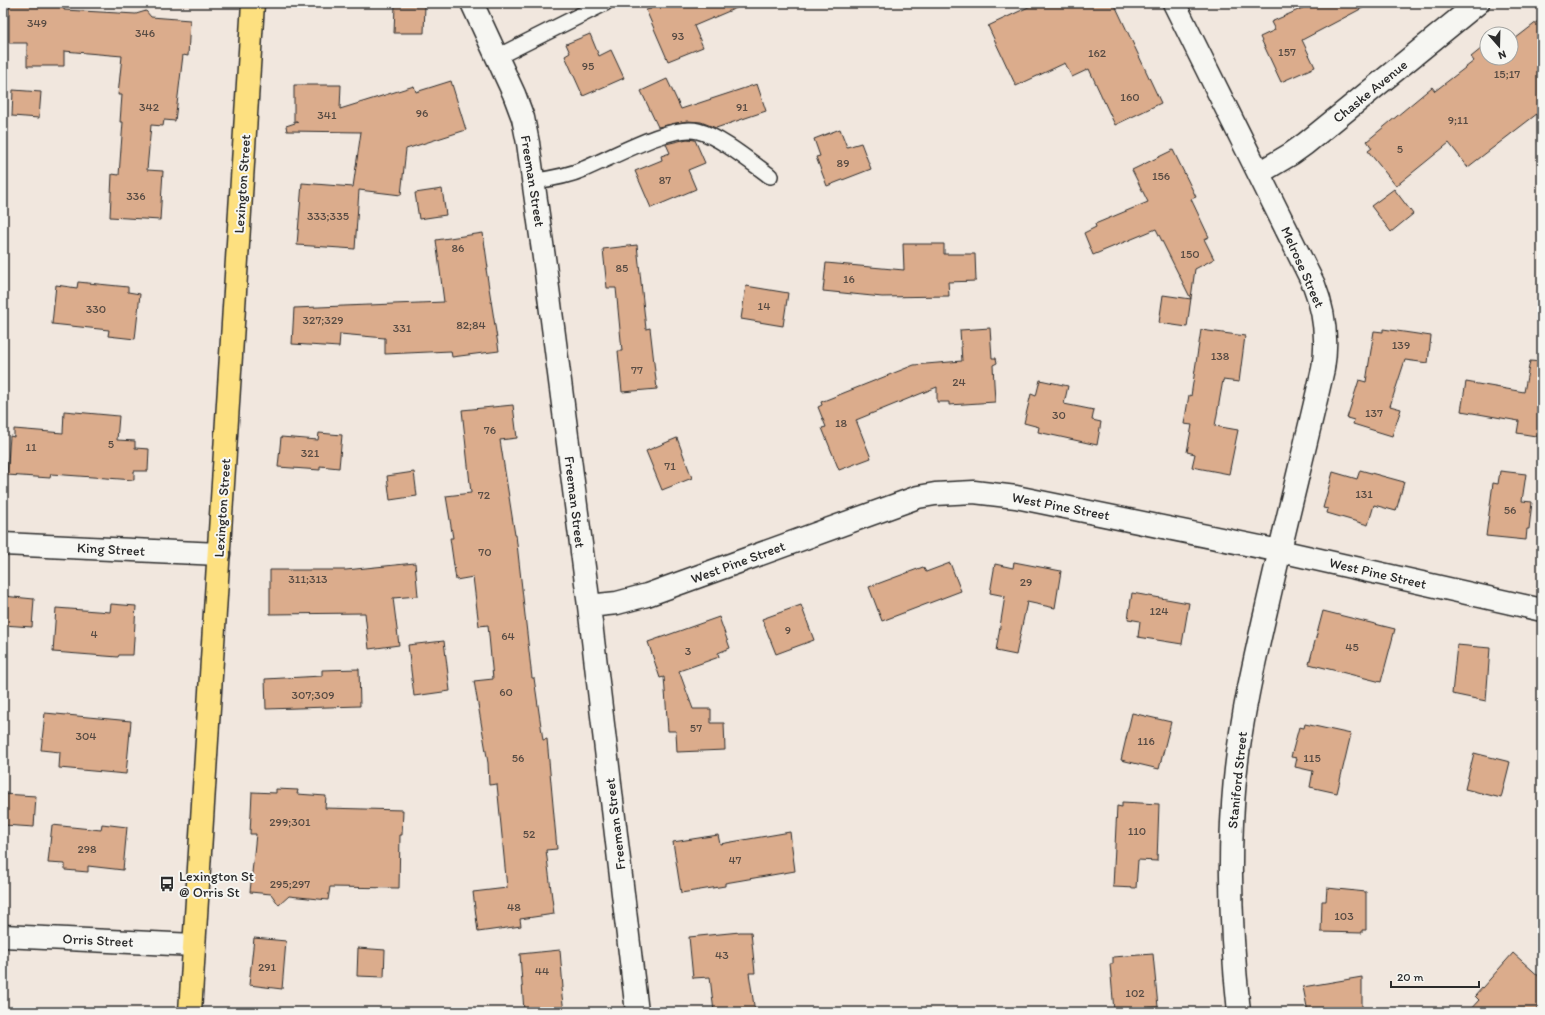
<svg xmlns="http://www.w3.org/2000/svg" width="1545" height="1015" font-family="Itim,sans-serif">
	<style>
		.building { fill: #dbac8c; stroke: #2b2b2b }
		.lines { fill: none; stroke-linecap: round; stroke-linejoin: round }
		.service-casing { stroke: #2b2b2b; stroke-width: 18 }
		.minor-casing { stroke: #2b2b2b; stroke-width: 25 }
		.primary-casing { stroke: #2b2b2b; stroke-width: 25 }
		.service { stroke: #f6f6f2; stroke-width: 15 }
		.minor { stroke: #f6f6f2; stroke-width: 22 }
		.primary { stroke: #fde080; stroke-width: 22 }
		.labels { text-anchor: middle; stroke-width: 4; stroke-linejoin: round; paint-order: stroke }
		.number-label { font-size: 12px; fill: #574b43 }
		.street-label { font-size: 14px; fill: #2b2b2b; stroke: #f6f6f2 }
		.poi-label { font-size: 14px; fill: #2b2b2b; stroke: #f6f6f2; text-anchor: start }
	</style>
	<rect width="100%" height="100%" fill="#f1e7de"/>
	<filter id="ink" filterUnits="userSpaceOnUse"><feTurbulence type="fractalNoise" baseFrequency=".025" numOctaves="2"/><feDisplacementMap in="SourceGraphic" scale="8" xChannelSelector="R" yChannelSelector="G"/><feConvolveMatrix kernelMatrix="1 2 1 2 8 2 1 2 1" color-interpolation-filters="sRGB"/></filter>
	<g filter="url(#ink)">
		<path class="building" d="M 9,3 L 64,3 L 64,10 L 136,14 L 146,11 L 151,17 L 190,20 L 188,56 L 183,55 L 175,121 L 164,120 L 163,126 L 151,125 L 147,170 L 163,171 L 160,220 L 110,217 L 112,174 L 119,175 L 123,122 L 120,122 L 122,95 L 118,95 L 122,56 L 64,51 L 64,66 L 27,66 L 27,43 L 9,43 Z
			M 648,3 L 748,3 L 694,26 L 703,47 L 668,61 L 646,10 L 651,9 Z
			M 1037,3 L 1114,3 L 1161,103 L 1115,125 L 1089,69 L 1072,77 L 1065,63 L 1016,86 L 988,26 Z
			M 1314,3 L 1372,3 L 1302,40 L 1315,67 L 1281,82 L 1260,37 L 1275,30 L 1271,22 Z
			M 395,5 L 425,5 L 424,33 L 394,33 Z
			M 1542,18 L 1542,110 L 1468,167 L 1449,143 L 1396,186 L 1368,151 L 1372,148 L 1367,141 L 1432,87 L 1435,91 L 1474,61 L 1471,57 L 1487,44 L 1487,58 L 1511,58 L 1511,42 Z
			M 590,34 L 599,56 L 611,50 L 624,78 L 583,96 L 565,56 L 570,53 L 566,44 Z
			M 667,79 L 681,109 L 757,84 L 766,111 L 716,128 L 701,122 L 687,121 L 658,127 L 641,91 Z
			M 451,81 L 466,130 L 406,149 L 401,195 L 359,190 L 355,249 L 297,245 L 302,183 L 353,187 L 361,132 L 287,131 L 286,126 L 298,122 L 294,122 L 294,85 L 341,85 L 340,109 L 414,86 L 416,92 Z
			M 13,90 L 41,92 L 39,118 L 12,116 Z
			M 840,129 L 847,147 L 861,143 L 871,169 L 827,186 L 816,157 L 820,156 L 814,139 Z
			M 687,139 L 695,140 L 705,163 L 688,170 L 696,189 L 651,208 L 635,171 L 662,160 L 661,156 L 670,153 L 666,144 Z
			M 1173,150 L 1196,197 L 1191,199 L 1209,237 L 1204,239 L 1214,259 L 1195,269 L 1187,327 L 1159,323 L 1163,295 L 1191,299 L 1156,229 L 1093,255 L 1084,233 L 1096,227 L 1095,224 L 1148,202 L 1132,170 Z
			M 442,189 L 446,215 L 419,219 L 415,193 Z
			M 1394,189 L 1413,214 L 1391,232 L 1371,206 Z
			M 483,233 L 488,268 L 486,269 L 499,351 L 452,357 L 451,351 L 385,354 L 385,338 L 340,334 L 339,347 L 292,344 L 294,308 L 444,302 L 436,240 Z
			M 903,244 L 944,244 L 944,254 L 975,254 L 976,281 L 948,282 L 949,296 L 882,297 L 823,291 L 826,263 L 904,270 Z
			M 637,245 L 646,329 L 650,328 L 657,389 L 622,392 L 618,351 L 622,351 L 616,288 L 607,288 L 603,249 Z
			M 78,282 L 128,287 L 128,292 L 140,294 L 135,339 L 108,336 L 109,330 L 52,324 L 56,285 L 77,288 Z
			M 746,286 L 788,293 L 783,326 L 741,319 Z
			M 990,328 L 992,358 L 996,358 L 997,363 L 993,365 L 995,402 L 949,405 L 949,402 L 937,402 L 937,387 L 856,420 L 871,458 L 839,470 L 822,428 L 826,427 L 818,407 L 822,405 L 821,402 L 914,365 L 962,361 L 960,330 Z
			M 1383,329 L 1431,336 L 1428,363 L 1405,360 L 1390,406 L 1401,409 L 1392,436 L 1353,424 L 1354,420 L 1347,418 L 1359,380 L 1366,382 L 1374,331 L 1383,332 Z
			M 1201,330 L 1245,336 L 1239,382 L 1223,380 L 1215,426 L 1238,430 L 1229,474 L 1192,467 L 1195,454 L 1187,452 L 1192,425 L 1184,424 L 1189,395 L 1191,396 Z
			M 1530,361 L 1542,362 L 1542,437 L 1517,433 L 1519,421 L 1461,411 L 1466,382 L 1524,392 Z
			M 1040,380 L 1068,386 L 1064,404 L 1094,410 L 1092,420 L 1101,422 L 1097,445 L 1038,432 L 1039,427 L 1024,423 L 1031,394 L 1036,396 Z
			M 513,405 L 517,438 L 500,440 L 515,535 L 516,535 L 532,678 L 534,678 L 543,740 L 547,739 L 557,849 L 546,850 L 554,914 L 520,919 L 521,926 L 478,932 L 473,892 L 507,888 L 497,784 L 489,785 L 488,763 L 474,681 L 493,679 L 488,625 L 479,626 L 473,577 L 456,580 L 450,538 L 453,538 L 446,496 L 471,493 L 462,410 Z
			M 64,411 L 119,416 L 117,440 L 135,441 L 135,448 L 149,449 L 148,471 L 134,471 L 134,480 L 51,474 L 50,478 L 7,475 L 10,436 L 14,437 L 14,429 L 63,433 Z
			M 319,433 L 342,435 L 339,468 L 320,466 L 320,470 L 278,467 L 281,437 L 318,440 Z
			M 677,438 L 692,478 L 662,490 L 646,451 Z
			M 1360,470 L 1404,482 L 1396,511 L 1374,505 L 1368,525 L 1327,513 L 1328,509 L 1323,508 L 1333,472 L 1357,479 Z
			M 1500,471 L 1526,474 L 1522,501 L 1532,502 L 1529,529 L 1527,529 L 1526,540 L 1486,536 L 1493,483 L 1498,484 Z
			M 414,472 L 417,496 L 390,500 L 387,476 Z
			M 1014,562 L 1061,571 L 1055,608 L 1027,602 L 1016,655 L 996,651 L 1005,596 L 990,593 L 995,564 L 1013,568 Z
			M 415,563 L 418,596 L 393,598 L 399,645 L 369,649 L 365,613 L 270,614 L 270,570 L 346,570 Z
			M 950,563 L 961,591 L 882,621 L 869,587 L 923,567 L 926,572 Z
			M 1132,593 L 1189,603 L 1182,644 L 1138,637 L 1140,621 L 1128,619 Z
			M 3,596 L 34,599 L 32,627 L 3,625 Z
			M 111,604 L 136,606 L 133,655 L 119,655 L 118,657 L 53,652 L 56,608 L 110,612 Z
			M 801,605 L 814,640 L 776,654 L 762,619 Z
			M 1323,611 L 1395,629 L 1381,682 L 1309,664 Z
			M 719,617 L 730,648 L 718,653 L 719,657 L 679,671 L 693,709 L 711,709 L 711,723 L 724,723 L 725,750 L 677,752 L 676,731 L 668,731 L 664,677 L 660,678 L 648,642 Z
			M 444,641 L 450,691 L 414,696 L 408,645 Z
			M 1457,645 L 1490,648 L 1486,701 L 1452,694 Z
			M 359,669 L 360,706 L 266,709 L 265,679 L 322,676 L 322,670 Z
			M 45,713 L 131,721 L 126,774 L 59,768 L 60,752 L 41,750 Z
			M 1132,713 L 1171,722 L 1159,769 L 1121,760 Z
			M 1305,724 L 1351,734 L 1337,793 L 1310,787 L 1313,771 L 1295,767 L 1297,758 L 1291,757 L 1299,727 L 1304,728 Z
			M 1474,753 L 1510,762 L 1501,798 L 1465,789 Z
			M 276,789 L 298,790 L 297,794 L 326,796 L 325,808 L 403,810 L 402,835 L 400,835 L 399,888 L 330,887 L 328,900 L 289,896 L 279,905 L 271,894 L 250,892 L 256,834 L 250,834 L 252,792 L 276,793 Z
			M 3,794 L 36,796 L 34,827 L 3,825 Z
			M 1122,802 L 1159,804 L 1157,861 L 1138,860 L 1136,888 L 1113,887 L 1117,806 L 1122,807 Z
			M 102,824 L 127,827 L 123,870 L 88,866 L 88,872 L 65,870 L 65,864 L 48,863 L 52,825 L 101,830 Z
			M 790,832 L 795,871 L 725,883 L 725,886 L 681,893 L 673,842 L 718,835 L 720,844 Z
			M 1327,888 L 1366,892 L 1366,930 L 1362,930 L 1362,933 L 1321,932 L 1322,901 L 1326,901 Z
			M 740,932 L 751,932 L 755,973 L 749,973 L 755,1012 L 714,1012 L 710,977 L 693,978 L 689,937 Z
			M 254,938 L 286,941 L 282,989 L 249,985 Z
			M 358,948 L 385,950 L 384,977 L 357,976 Z
			M 560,950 L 563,988 L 561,988 L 564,1012 L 524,1012 L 520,954 Z
			M 1513,953 L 1542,979 L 1542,1003 L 1534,1012 L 1468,1012 L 1479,1000 L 1475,996 Z
			M 1153,954 L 1158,1007 L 1114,1011 L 1110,964 L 1113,964 L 1113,957 Z
			M 1362,977 L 1362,1008 L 1333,1012 L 1308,1012 L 1303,987 Z"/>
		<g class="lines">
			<g class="service-casing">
				<path id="service" d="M 497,57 L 605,3
					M 534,181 C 551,179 568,176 584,169 C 611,158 671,124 698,131 C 719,136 752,163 770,176"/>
			</g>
			<g class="minor-casing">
				<path id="minor" d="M 472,3 L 514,94 L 523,118 L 528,143 L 545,265 L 589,606 L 637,1012
					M 1174,3 L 1314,285 C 1325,313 1328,339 1323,369 C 1306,444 1287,518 1270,593 C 1256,654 1241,716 1235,779 C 1228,854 1231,938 1239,1012
					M 1259,173 L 1291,154 L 1305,144 L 1478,3
					M 3,544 L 219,554
					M 589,606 L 617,603 L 647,595 L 918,497 L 935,494 L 974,492 L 1016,497 L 1280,551 L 1542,610
					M 3,936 L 194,945"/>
			</g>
			<g class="primary-casing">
				<path id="primary" d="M 190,1012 L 253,3"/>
			</g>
			<use href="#service" class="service"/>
			<use href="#minor" class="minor"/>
			<use href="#primary" class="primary"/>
		</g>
	</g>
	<defs>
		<g id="bus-bare" transform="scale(1.2)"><path d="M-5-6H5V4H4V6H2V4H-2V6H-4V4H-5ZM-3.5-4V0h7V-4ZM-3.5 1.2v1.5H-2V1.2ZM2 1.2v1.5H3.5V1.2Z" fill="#2b2b2b" stroke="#f6f6f2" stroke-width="2.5" paint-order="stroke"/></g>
	</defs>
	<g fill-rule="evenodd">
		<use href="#bus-bare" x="167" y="884"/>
	</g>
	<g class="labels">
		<g class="number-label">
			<text x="37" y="27">349</text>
			<text x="145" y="37">346</text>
			<text x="678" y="40">93</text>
			<text x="1287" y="56">157</text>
			<text x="1097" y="57">162</text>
			<text x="588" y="70">95</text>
			<text x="1507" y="78">15;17</text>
			<text x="1130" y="101">160</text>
			<text x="149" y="111">342</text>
			<text x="742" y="111">91</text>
			<text x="422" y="117">96</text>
			<text x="327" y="119">341</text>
			<text x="1458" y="124">9;11</text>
			<text x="1400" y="153">5</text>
			<text x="843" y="167">89</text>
			<text x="1161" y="180">156</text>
			<text x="665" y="184">87</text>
			<text x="136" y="200">336</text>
			<text x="328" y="220">333;335</text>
			<text x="458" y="252">86</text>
			<text x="1190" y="258">150</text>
			<text x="622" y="272">85</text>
			<text x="849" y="283">16</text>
			<text x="764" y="310">14</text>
			<text x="96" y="313">330</text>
			<text x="323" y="324">327;329</text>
			<text x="471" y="329">82;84</text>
			<text x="402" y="332">331</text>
			<text x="1401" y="349">139</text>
			<text x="1220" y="360">138</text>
			<text x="637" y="374">77</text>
			<text x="959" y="386">24</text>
			<text x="1374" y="417">137</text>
			<text x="1059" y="419">30</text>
			<text x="841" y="427">18</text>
			<text x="490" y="434">76</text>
			<text x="111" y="448">5</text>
			<text x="31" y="451">11</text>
			<text x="310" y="457">321</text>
			<text x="670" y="470">71</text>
			<text x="1364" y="498">131</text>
			<text x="484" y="499">72</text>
			<text x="1510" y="514">56</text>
			<text x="485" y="556">70</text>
			<text x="308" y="583">311;313</text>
			<text x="1026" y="586">29</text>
			<text x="1159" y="615">124</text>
			<text x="788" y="634">9</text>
			<text x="94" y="638">4</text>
			<text x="508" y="640">64</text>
			<text x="1352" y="651">45</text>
			<text x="688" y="655">3</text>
			<text x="506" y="696">60</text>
			<text x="313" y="699">307;309</text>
			<text x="696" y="732">57</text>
			<text x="86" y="740">304</text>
			<text x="1146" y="745">116</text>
			<text x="518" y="762">56</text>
			<text x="1312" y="762">115</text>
			<text x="290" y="826">299;301</text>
			<text x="1137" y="835">110</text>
			<text x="529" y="838">52</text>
			<text x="87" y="853">298</text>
			<text x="735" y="864">47</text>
			<text x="290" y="888">295;297</text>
			<text x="514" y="911">48</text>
			<text x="1344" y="920">103</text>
			<text x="722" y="959">43</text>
			<text x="267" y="971">291</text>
			<text x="542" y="975">44</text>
			<text x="1135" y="997">102</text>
		</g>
		<g class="street-label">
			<text transform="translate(1370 91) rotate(-39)" y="5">Chaske Avenue</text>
			<text transform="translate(533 181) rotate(81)" y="5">Freeman Street</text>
			<text transform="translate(242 184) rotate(-86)" y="5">Lexington Street</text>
			<text transform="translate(1303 267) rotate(66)" y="5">Melrose Street</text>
			<text transform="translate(575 502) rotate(83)" y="5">Freeman Street</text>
			<text transform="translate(1061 506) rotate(11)" y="5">West Pine Street</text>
			<text transform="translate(222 508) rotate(-86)" y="5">Lexington Street</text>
			<text transform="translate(111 549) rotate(3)" y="5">King Street</text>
			<text transform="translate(738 562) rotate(-20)" y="5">West Pine Street</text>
			<text transform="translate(1378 573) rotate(13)" y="5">West Pine Street</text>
			<text transform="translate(1237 780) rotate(-84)" y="5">Staniford Street</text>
			<text transform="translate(615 824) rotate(-97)" y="5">Freeman Street</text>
			<text transform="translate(98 940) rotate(3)" y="5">Orris Street</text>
		</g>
		<g class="poi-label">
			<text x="179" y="881">Lexington St<tspan x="179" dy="16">@ Orris St</tspan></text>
		</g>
	</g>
	<rect width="1545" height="1015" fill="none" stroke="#f6f6f2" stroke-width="16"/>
	<rect x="8" y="8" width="1529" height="999" fill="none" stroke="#2b2b2b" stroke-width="1.5" filter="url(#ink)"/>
	<g transform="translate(1499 46) rotate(160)"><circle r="19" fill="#f6f6f2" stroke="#a5a5a2"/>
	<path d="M0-3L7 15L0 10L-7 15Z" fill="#2b2b2b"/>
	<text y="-6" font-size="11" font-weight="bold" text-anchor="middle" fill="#2b2b2b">N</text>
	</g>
	<path d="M1391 981v6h88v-6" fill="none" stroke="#2b2b2b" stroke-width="2"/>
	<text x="1397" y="981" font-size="12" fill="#2b2b2b" stroke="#f6f6f2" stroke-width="3" paint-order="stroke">20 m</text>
</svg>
